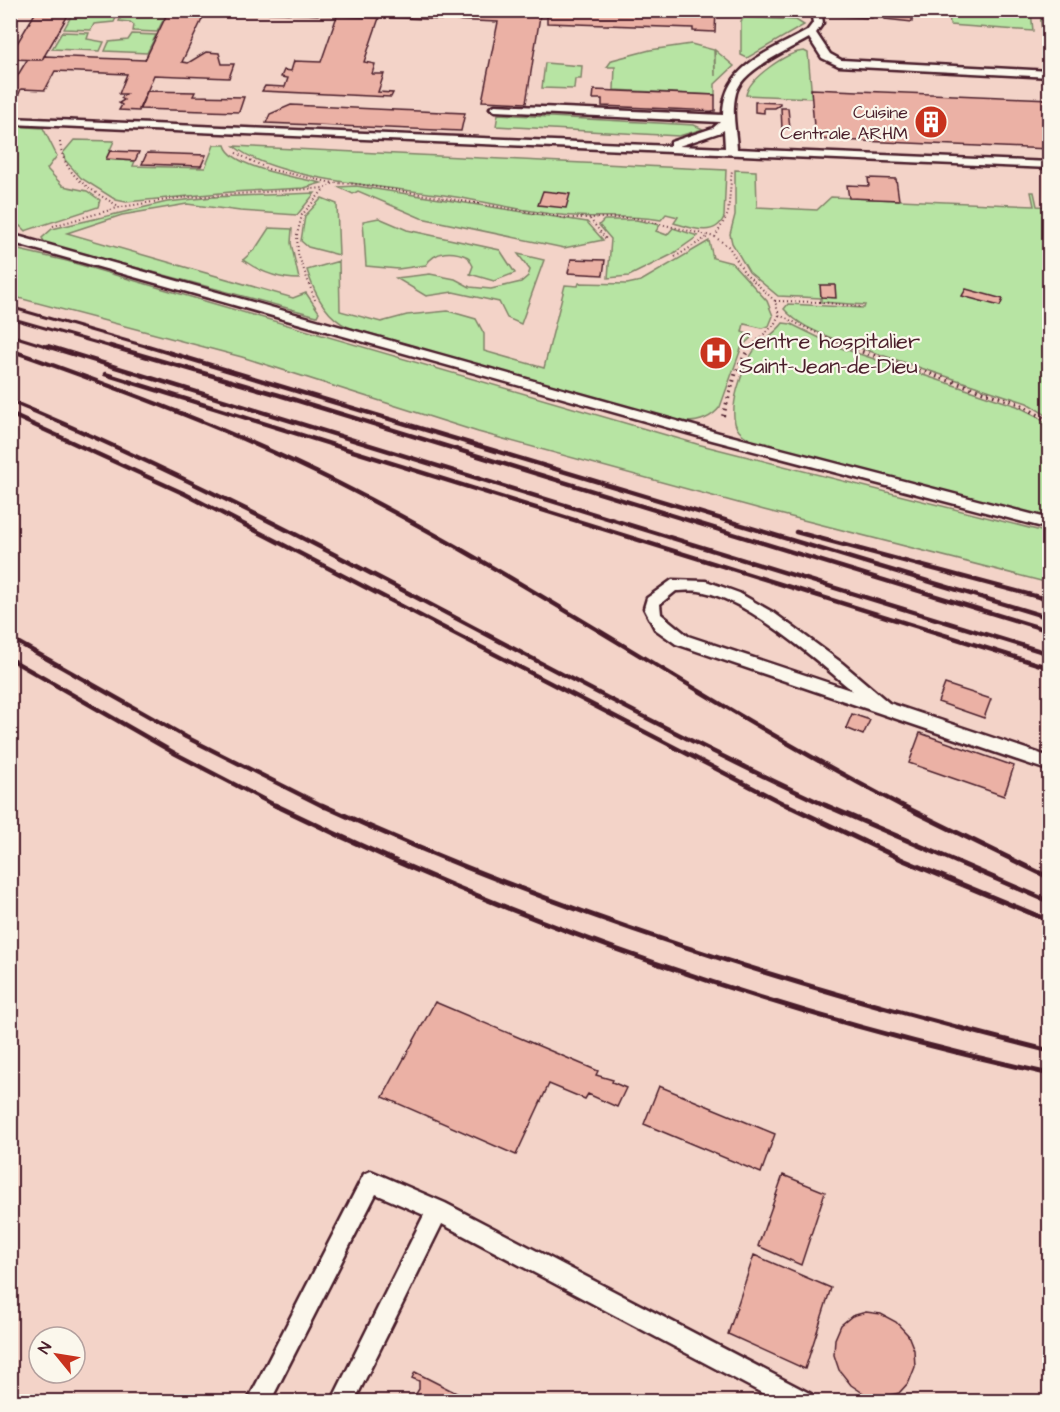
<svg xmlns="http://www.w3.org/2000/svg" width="1060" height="1412" font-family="'Architects Daughter',sans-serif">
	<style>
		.built { fill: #f3d3c8; fill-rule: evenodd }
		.green { fill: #b7e4a3; stroke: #808267; stroke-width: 1.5 }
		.building { fill: #ebb1a5; stroke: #4a1f2b; stroke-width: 1.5 }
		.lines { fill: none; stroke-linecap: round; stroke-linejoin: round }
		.lane-casing { stroke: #4a1f2b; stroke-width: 5 }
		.path-far1 { stroke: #4a1f2b; stroke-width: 2; stroke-dasharray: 1 3; stroke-linecap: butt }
		.path { stroke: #4a1f2b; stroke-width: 4; stroke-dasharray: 1.5 4.5; stroke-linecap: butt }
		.lane { fill: #fbf7ec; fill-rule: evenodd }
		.rail-far2 { stroke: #4a1f2b; stroke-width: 3 }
		.rail-far1 { stroke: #4a1f2b; stroke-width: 4.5 }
		.rail { stroke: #4a1f2b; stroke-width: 5 }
		.labels { text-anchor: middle; stroke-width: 4.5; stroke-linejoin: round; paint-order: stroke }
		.far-poi-label { font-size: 18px; fill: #4a1f2b; stroke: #fbf7ec; text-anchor: end }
		.poi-label { font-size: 22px; fill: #4a1f2b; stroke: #fbf7ec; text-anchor: start }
	</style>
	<rect width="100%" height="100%" fill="#f6e2d7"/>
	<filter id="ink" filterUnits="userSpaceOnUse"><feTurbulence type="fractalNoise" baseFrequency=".0167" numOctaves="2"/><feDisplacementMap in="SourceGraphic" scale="12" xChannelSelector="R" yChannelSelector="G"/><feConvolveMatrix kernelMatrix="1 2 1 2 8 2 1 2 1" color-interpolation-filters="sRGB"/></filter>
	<g filter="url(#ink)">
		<path class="built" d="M 10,11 L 1049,11 L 1049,1401 L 11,1401 ZM 39,1337 L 75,1337 L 75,1373 L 39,1373 Z"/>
		<path class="green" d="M 124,10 L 168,10 L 168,11 L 157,32 L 133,31 L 134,25 L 130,22 L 119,21 Z
			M 74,11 L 74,10 L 119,11 L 114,22 L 94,24 L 91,30 L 64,29 Z
			M 949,11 L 1031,11 L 1033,31 L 950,25 Z
			M 1040,11 L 1049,11 L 1049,66 L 1045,66 Z
			M 744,17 L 796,20 L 804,25 L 747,58 L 741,55 L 741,21 Z
			M 62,32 L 89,33 L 87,39 L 104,42 L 100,51 L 52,49 Z
			M 132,34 L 156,35 L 147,53 L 105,51 L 109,42 L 128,40 Z
			M 691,44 L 714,50 L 715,76 L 715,50 L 734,66 L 715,84 L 715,95 L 614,90 L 615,67 L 607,67 L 612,60 L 650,50 Z
			M 804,51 L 808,53 L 812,98 L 746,95 C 749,78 787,52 804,51 Z
			M 545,63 L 582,66 L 581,79 L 575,79 L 574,89 L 542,88 Z
			M 498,114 L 694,125 L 703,129 L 679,136 L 496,126 Z
			M 11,126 L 43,128 L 57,156 L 47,169 L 63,186 L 87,191 L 100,200 L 98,207 L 25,231 L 20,226 L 11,230 Z
			M 74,140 L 114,141 L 106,159 L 135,161 L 133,166 L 205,168 L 214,145 L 225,145 C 231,168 299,178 321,183 L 304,188 L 231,192 L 126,202 L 116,200 L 81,178 L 65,160 L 63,153 Z
			M 234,146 L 726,170 L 724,217 C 715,238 691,228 674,223 L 678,217 L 666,214 L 661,220 C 625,214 595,219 561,215 C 522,211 483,201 444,195 C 390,187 274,180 234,146 Z
			M 735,170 L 756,171 L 757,207 L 817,210 L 831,197 L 1034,206 L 1031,192 L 1034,192 L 1037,206 L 1049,207 L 1049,417 L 1027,403 L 836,340 C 817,332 798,325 784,309 L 788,304 L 864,308 L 865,305 L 821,302 L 821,298 L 778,296 L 749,272 L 732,243 L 730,234 L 735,215 Z
			M 356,186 L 587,222 L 603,240 L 564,248 L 421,218 L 358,191 L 353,194 L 338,187 Z
			M 315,193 L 297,215 L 240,211 L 187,204 L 122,215 L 67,233 L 293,298 L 306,293 L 319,312 L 317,316 L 45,243 L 42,238 L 52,229 L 167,202 L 213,197 Z
			M 322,198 L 337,204 L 339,255 L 308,247 L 301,241 L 305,216 Z
			M 379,218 L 407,230 L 500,250 L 515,273 L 494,281 L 470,274 L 473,266 L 468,257 C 453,250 435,250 426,265 L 398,269 L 366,266 L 363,221 Z
			M 604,220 L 636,220 L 660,225 L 656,231 L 667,235 L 673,228 L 698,236 L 671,255 L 629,276 L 608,278 L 611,239 L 599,225 Z
			M 269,228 L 292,229 L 291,243 L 299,279 C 278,279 260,272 243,260 L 256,248 Z
			M 709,241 L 713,258 L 732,263 L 767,301 L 773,316 L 769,326 L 762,328 L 744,324 L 742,332 L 753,336 L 742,346 L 720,407 C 706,425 683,424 663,419 L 348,327 C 326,317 314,293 307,270 L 339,261 L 340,311 L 381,322 L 407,315 L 448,311 L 476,319 L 484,334 L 484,351 L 544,368 L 565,285 L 578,286 L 579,283 L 627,284 L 641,281 Z
			M 10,248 L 67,261 L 697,444 L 1049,533 L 1049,583 L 764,510 L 478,432 L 242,357 L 11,296 Z
			M 518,254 L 544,260 L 521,324 L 507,318 L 499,302 L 453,292 L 426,296 L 396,278 L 430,274 L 455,279 L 470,287 L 491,289 L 521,282 L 528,276 L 530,270 Z
			M 783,323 L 791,324 L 838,347 L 1017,406 L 1037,416 L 1049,427 L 1049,519 L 767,448 C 757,443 746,439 739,431 C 725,414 743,364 756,348 C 764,339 776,333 783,323 Z"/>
		<path class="building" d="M 71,10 L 42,60 L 10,59 L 10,55 L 37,10 Z
			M 169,10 L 206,11 L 182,62 L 188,63 L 206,52 L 219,53 L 222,64 L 234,64 L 229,78 L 154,75 L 139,111 L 119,110 L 122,105 L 119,103 L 124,100 L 121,98 L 126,94 L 119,94 L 127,74 L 55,71 L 45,90 L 21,89 L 19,94 L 10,94 L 10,88 L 27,60 L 42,60 L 44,56 L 145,60 Z
			M 202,10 L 541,10 L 526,103 L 482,101 L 498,22 Z
			M 541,10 L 716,10 L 715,32 L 693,31 L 693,28 L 547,23 L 547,16 L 540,16 Z
			M 841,10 L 872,10 L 872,18 L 841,16 Z
			M 885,10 L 912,10 L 912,22 L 885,19 Z
			M 337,16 L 379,18 L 364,62 L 375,64 L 372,74 L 384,74 L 378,92 L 393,93 L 391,97 L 262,91 L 265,86 L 285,87 L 288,78 L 281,77 L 284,70 L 291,71 L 294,61 L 321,62 Z
			M 811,89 L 1050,99 L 1050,149 L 815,139 Z
			M 594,90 L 715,95 L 715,111 L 602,106 L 602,99 L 593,99 Z
			M 147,91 L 195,92 L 193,96 L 244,97 L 239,112 L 139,109 Z
			M 755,102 L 780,103 L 780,105 L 775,108 L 764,108 L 764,113 L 755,112 Z
			M 291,105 L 396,110 L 465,113 L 461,131 L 266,123 L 270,114 Z
			M 781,108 L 788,108 L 790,129 L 782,129 Z
			M 110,151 L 139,152 L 135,161 L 106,159 Z
			M 147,153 L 206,155 L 201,166 L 142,164 Z
			M 868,178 L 896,179 L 899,200 L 849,198 L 847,185 L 869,186 Z
			M 543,191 L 570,194 L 566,208 L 538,205 Z
			M 571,259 L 605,260 L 603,275 L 568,273 Z
			M 820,285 L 835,285 L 836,298 L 821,297 Z
			M 966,289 L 1003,299 L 1000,306 L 962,296 Z
			M 945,684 L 991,699 L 984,718 L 938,702 Z
			M 852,714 L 870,720 L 863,735 L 846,728 Z
			M 920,733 L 1014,766 L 1004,796 L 909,763 Z
			M 435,1002 L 598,1071 L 596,1075 L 613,1080 L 612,1082 L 626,1088 L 617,1107 L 588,1094 L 585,1099 L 549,1084 L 516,1155 L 383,1097 Z
			M 659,1086 L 775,1134 L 761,1173 L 644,1124 Z
			M 783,1175 L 825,1192 L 801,1265 L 758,1246 Z
			M 754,1255 L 831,1288 L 805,1369 L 728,1334 Z
			M 866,1312 L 881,1314 L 896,1322 L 908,1335 L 914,1350 L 915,1367 L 909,1382 L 899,1393 L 883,1397 L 866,1395 L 851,1385 L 839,1370 L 834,1355 L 835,1339 L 841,1325 L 852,1316 Z
			M 415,1372 L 474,1402 L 411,1402 L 419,1389 L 419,1381 L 412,1378 Z"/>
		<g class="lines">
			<g class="lane-casing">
				<path id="lane" d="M 811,10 L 821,10 L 823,23 L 816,33 L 830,54 L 841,60 L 1050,71 L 1050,77 L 839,66 L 822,58 L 809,38 C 789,50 742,69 736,93 C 731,112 736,130 737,149 L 1050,162 L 1050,168 L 10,124 L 10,118 L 671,146 L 671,142 L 713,128 L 720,122 L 495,111 L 490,108 L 495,105 L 723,115 C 723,65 770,52 807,31 L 813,23 ZM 724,130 L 725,148 L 679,146 L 721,132 Z
					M 10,234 L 719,433 L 1050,519 L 1050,529 L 712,440 L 10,242 Z
					M 672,580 L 706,581 L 739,593 L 774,613 L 842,663 L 889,703 L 1050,757 L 1050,771 L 676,644 L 655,629 L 644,608 L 647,598 ZM 676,591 C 683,591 692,590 699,591 C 747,598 816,660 853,691 L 688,636 L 661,614 L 660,604 Z
					M 371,1171 L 445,1203 L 811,1394 L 814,1402 L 779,1402 L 442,1224 L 354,1402 L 331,1402 L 424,1215 L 376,1194 L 270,1402 L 247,1402 L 364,1174 Z"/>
			</g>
			<path class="path-far1" d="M 60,142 C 63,177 93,191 120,207
				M 236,153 L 268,169 L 333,183
				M 590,219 L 606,239
				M 53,226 L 121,207 L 179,198 L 324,188
				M 715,237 L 728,214 L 732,170
				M 675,257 L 709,236
				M 315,300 L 298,254 L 297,235 L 302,215 L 325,188 L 334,183 L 358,184 L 567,218 L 635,218 L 715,237 L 729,247 L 744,272 L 775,301 L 779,315 L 849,348
				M 775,301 L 821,302 L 860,307
				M 749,348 L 774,325 L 779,315"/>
			<path class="path" d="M 845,346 L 1018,403 L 1050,422
				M 723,416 L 736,372 L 750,346"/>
			<use href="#lane" class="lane"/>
			<path class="rail-far2" d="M 10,307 L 152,348
				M 10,318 L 115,348
				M 10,335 L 52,348"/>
			<path class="rail-far1" d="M 47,346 L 1050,654
				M 110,346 L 279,395 L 1050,631
				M 147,346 L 1050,618
				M 10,350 C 121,389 232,430 338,483 C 532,581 711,707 904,807
				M 105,374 L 1050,668
				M 10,401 C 292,517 552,680 829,807
				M 10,414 L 185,494 L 790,807
				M 796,532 L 1050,600
				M 10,638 L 186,737 L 325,807
				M 10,659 L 176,754 L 278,807"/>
			<path class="rail" d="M 275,805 C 520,925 784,1016 1050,1074
				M 322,805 C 556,913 800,989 1050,1051
				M 787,805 L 903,860 L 1050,921
				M 825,805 L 1050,902
				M 901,805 L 1050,878"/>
		</g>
	</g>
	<defs>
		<g id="building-disc" transform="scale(1.725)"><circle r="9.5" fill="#c8321e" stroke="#fbf7ec"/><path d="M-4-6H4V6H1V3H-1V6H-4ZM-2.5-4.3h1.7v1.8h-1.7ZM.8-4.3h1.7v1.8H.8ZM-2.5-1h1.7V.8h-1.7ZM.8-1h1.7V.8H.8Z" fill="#fff"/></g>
		<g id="hospital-disc" transform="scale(1.725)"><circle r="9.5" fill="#c8321e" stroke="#fbf7ec"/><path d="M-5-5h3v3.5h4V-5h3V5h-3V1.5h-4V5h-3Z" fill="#fff"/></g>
	</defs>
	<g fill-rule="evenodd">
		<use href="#building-disc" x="931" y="122"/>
		<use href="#hospital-disc" x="716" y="353"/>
	</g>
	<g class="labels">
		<g class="far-poi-label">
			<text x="908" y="118">Cuisine<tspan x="908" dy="21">Centrale ARHM</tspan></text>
		</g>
		<g class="poi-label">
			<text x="739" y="348">Centre hospitalier<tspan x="739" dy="25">Saint-Jean-de-Dieu</tspan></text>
		</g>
	</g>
	<rect width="1060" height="1412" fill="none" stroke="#fbf7ec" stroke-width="36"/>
	<rect x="18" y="18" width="1024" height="1376" fill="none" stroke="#4a1f2b" stroke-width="2" filter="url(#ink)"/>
	<g transform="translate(57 1355) rotate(300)"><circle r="28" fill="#fbf7ec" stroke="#b4a19f" stroke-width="1.5"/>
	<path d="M0-4.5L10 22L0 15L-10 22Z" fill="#c8321e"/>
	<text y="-9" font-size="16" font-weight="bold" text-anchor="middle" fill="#4a1f2b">N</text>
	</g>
</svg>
